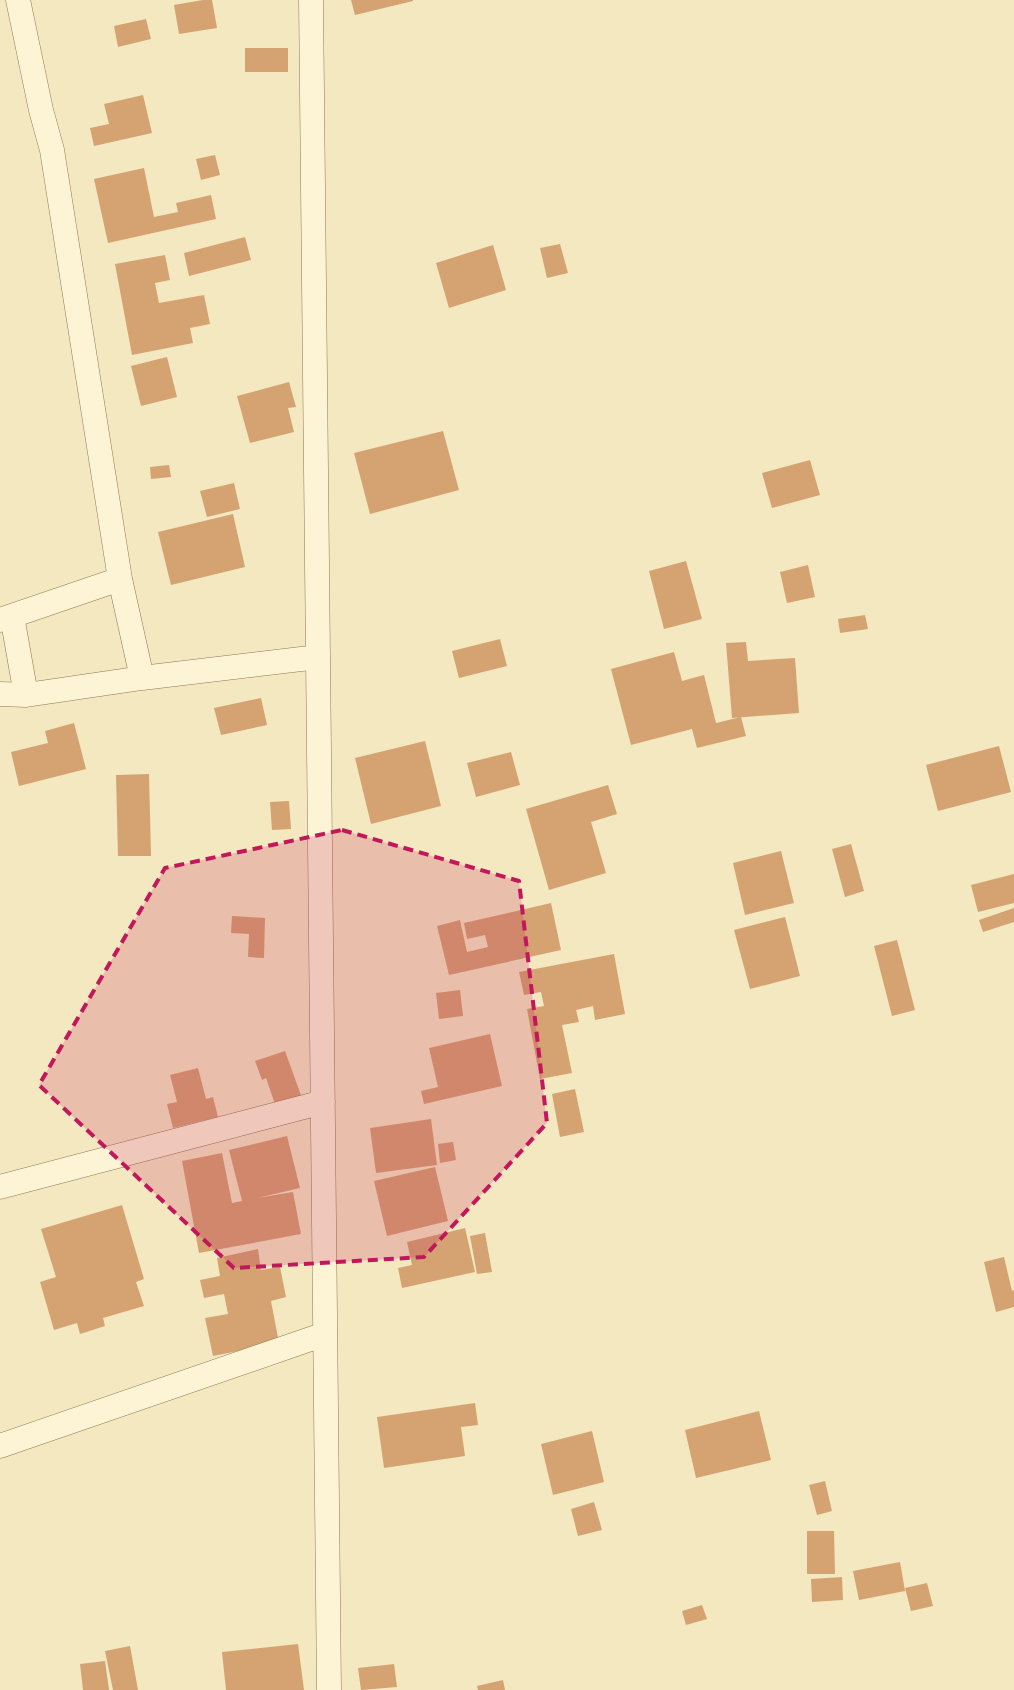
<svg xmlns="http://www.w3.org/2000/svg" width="1014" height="1690" font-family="'Source Serif 4',serif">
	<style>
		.building { fill: #d5a371 }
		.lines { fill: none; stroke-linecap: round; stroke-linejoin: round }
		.street-casing { stroke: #8e7855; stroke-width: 25 }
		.street { stroke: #fcf4d4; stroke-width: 24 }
		.marked { fill: #c2185b; fill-opacity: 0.2; stroke: #c2185b; stroke-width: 4; stroke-dasharray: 10 6; stroke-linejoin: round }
	</style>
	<rect width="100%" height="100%" fill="#f3e8c0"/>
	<path class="building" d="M 203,0 L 212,0 L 217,28 L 179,34 L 174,5 Z
		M 351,0 L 413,0 L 413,1 L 355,15 Z
		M 146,19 L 151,39 L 118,47 L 114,26 Z
		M 245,48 L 288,48 L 288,72 L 245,72 Z
		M 143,95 L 152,133 L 94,146 L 90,128 L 109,124 L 104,104 Z
		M 215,155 L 220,175 L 201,180 L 196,159 Z
		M 144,168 L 154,217 L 178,212 L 176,203 L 211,195 L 216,219 L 108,243 L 94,179 Z
		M 245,237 L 251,260 L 189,276 L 184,253 Z
		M 560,244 L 568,273 L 547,278 L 540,248 Z
		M 493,245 L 506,290 L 449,308 L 436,263 Z
		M 165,255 L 170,280 L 155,283 L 159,303 L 204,295 L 210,324 L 190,328 L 193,343 L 132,355 L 115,264 Z
		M 167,357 L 177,397 L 141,406 L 131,366 Z
		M 289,382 L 296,407 L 288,408 L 294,432 L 250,443 L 237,396 Z
		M 443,431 L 459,490 L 370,514 L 354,453 Z
		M 810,460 L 820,495 L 772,508 L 762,473 Z
		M 169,465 L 171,477 L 151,479 L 150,467 Z
		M 234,483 L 240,509 L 207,517 L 200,491 Z
		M 233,514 L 245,567 L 171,585 L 158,532 Z
		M 686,561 L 702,619 L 664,629 L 649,571 Z
		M 808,565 L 815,597 L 787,603 L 780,572 Z
		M 865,615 L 868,629 L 840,633 L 838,619 Z
		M 500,639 L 507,666 L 459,678 L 452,651 Z
		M 746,642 L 748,661 L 795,658 L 799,713 L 732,718 L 726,643 Z
		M 674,652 L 682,681 L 704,675 L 716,723 L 741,717 L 746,736 L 697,748 L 692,729 L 631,745 L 611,669 Z
		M 261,698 L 267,725 L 221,735 L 214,708 Z
		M 74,723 L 86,769 L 19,786 L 11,752 L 48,743 L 45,731 Z
		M 425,741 L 441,806 L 371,824 L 355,758 Z
		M 999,746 L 1011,792 L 938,811 L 926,765 Z
		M 511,752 L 520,785 L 476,797 L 467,763 Z
		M 149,774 L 151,856 L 118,856 L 116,775 Z
		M 608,785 L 617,814 L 591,822 L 606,873 L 549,890 L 526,809 Z
		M 289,801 L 291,829 L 272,830 L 270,802 Z
		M 851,844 L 864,891 L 845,897 L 832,849 Z
		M 781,851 L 794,903 L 745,915 L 733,863 Z
		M 1014,874 L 1014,903 L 978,912 L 971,885 Z
		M 551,903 L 561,950 L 449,975 L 437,926 L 460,920 L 467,952 L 488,947 L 485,935 L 467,939 L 464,923 Z
		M 1014,908 L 1014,922 L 983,932 L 979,920 Z
		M 232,916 L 265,918 L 264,958 L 248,957 L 249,934 L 231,933 Z
		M 785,917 L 800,976 L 750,989 L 734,930 Z
		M 897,940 L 915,1010 L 892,1016 L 874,946 Z
		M 614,954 L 625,1014 L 595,1020 L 593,1006 L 576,1010 L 579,1022 L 562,1025 L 572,1073 L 540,1079 L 527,1009 L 544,1006 L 541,992 L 524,995 L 519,972 Z
		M 460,990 L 463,1016 L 439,1019 L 436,993 Z
		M 490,1034 L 502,1086 L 424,1104 L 421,1091 L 438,1087 L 429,1048 Z
		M 285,1051 L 302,1098 L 276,1107 L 266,1078 L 262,1080 L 255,1061 Z
		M 198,1068 L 206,1099 L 213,1097 L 218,1117 L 173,1128 L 167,1104 L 177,1102 L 170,1075 Z
		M 575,1089 L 584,1132 L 560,1137 L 552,1094 Z
		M 431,1119 L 437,1165 L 376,1173 L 370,1128 Z
		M 287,1136 L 300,1188 L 257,1198 L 293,1192 L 301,1234 L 199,1253 L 182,1161 L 222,1153 L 232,1203 L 242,1201 L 229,1150 Z
		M 453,1142 L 456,1160 L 440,1163 L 438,1144 Z
		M 435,1167 L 448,1221 L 387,1236 L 374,1181 Z
		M 122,1205 L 144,1279 L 136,1282 L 144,1306 L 103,1318 L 105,1326 L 80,1334 L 77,1323 L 54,1330 L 40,1282 L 56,1277 L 41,1229 Z
		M 465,1228 L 475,1272 L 402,1288 L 398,1268 L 412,1265 L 407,1242 Z
		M 485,1233 L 492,1272 L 477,1274 L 470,1236 Z
		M 258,1249 L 261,1270 L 280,1267 L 286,1297 L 271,1301 L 279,1343 L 213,1356 L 205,1318 L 228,1314 L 224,1294 L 204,1298 L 200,1280 L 220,1276 L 217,1258 Z
		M 1004,1257 L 1012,1291 L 1014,1290 L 1014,1307 L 996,1312 L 984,1262 Z
		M 475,1403 L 478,1425 L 461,1427 L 465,1456 L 384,1468 L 377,1417 Z
		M 759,1411 L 771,1460 L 696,1478 L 685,1430 Z
		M 592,1431 L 604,1482 L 553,1495 L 541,1444 Z
		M 825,1481 L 832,1511 L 817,1515 L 809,1485 Z
		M 594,1502 L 602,1530 L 578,1536 L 571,1509 Z
		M 807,1531 L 834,1531 L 835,1574 L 807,1574 Z
		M 900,1562 L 905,1591 L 859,1600 L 853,1571 Z
		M 842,1577 L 843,1600 L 812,1602 L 811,1579 Z
		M 927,1583 L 933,1606 L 911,1611 L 905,1588 Z
		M 702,1605 L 707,1619 L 686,1625 L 682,1611 Z
		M 298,1644 L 304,1690 L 226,1690 L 222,1652 Z
		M 130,1646 L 138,1690 L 113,1690 L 105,1651 Z
		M 105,1661 L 109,1690 L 83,1690 L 80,1664 Z
		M 394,1664 L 397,1687 L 361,1690 L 358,1668 Z
		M 503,1680 L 505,1690 L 478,1690 L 477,1686 Z"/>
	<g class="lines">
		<g class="street-casing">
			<path id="street" d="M 18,0 L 41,110 L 52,150 L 120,579
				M 311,0 L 329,1690
				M 12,616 L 26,695
				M 0,620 L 120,579 L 142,678
				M 0,694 L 26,695 L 142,678 L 318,657
				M 0,1187 L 323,1102
				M 0,1446 L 325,1334"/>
		</g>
		<use href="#street" class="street"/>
	</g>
	<path class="marked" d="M 342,830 L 519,881 L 547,1123 L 424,1257 L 234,1268 L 39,1085 L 165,868 Z"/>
</svg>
